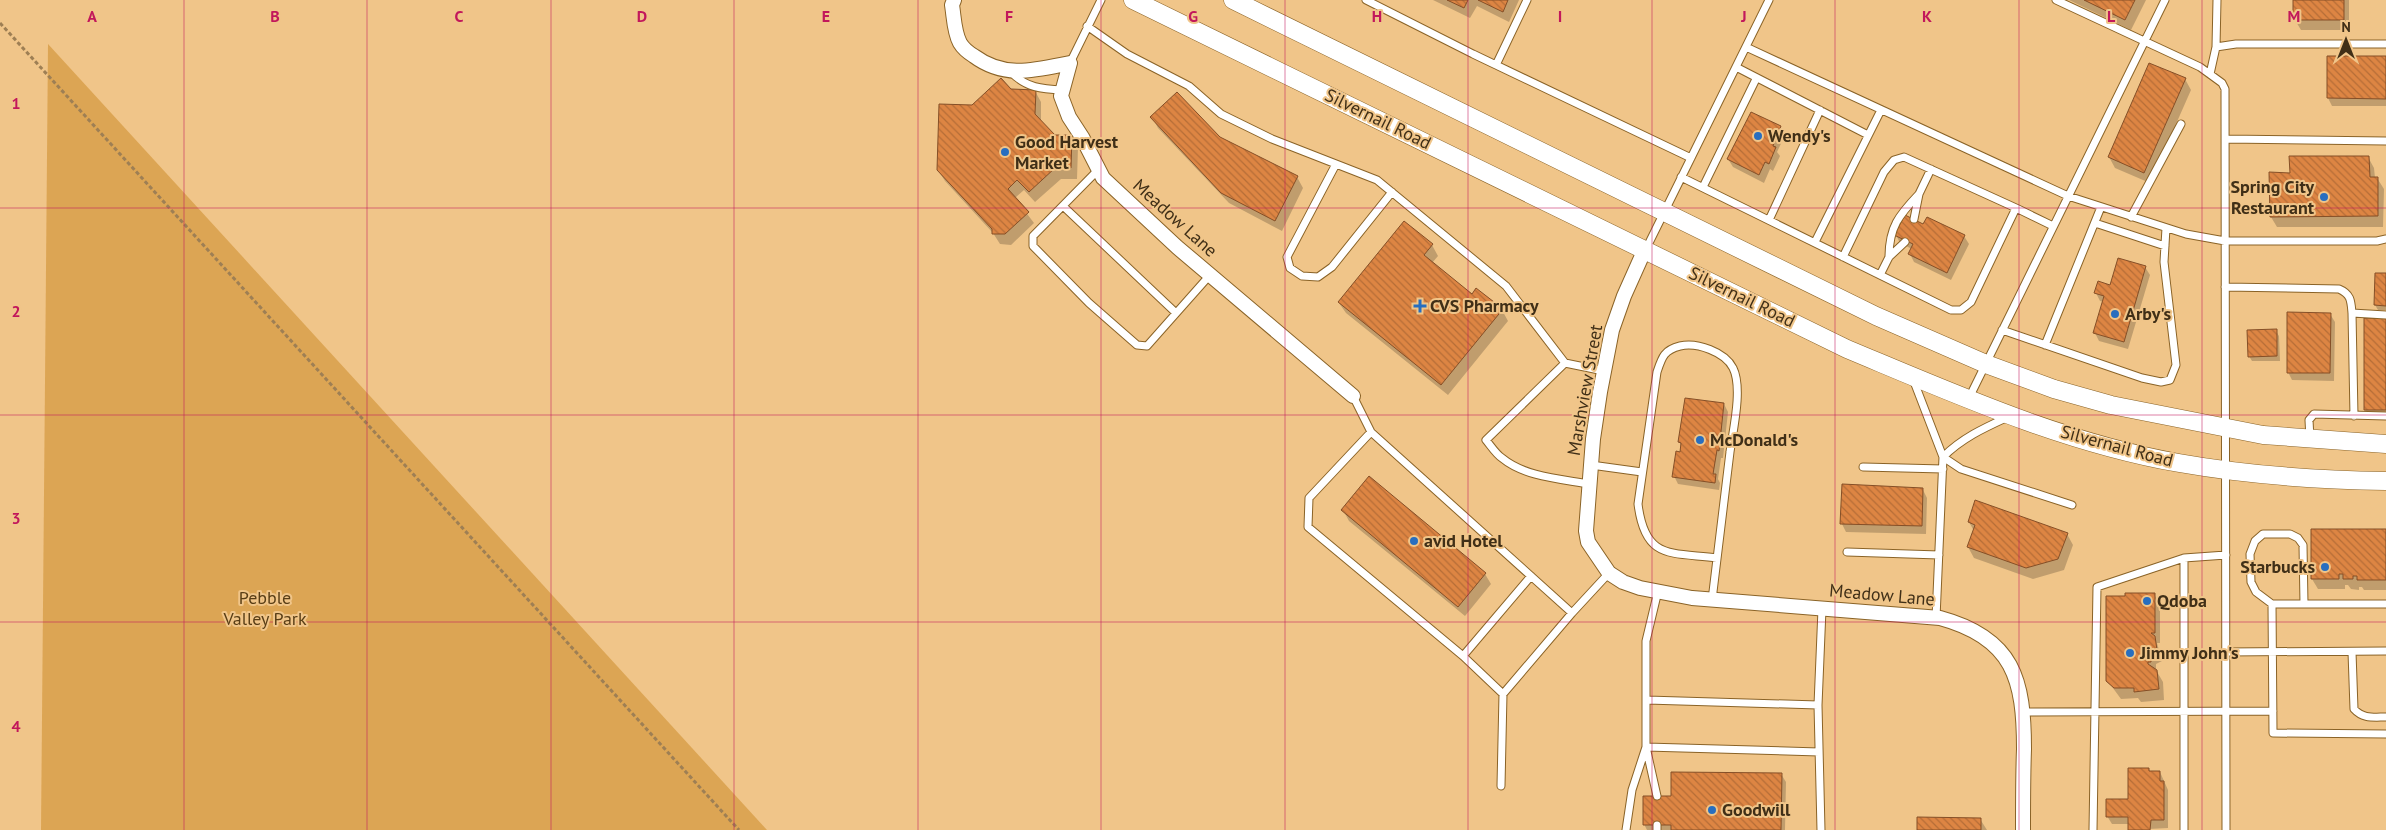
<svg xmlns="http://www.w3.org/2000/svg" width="2386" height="830" font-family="'PT Sans',sans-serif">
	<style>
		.green { fill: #dca554 }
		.shadow { fill: #0003 }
		.building { fill: url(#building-back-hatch); stroke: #854f27 }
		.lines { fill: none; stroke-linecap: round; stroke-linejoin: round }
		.service-casing { stroke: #8a6327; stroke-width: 9 }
		.minor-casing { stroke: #8a6327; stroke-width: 16 }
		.tertiary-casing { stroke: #8a6327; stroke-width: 19 }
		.path { stroke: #9e7f54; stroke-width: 3; stroke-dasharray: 4 2.5; stroke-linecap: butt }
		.service { stroke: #fff; stroke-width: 7 }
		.minor { stroke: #fff; stroke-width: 14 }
		.tertiary { stroke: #fff; stroke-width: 18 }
		.grid { fill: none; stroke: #c2185b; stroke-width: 1; stroke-opacity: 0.55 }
		.poi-dot { fill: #286ebf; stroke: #f0c589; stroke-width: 2 }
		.labels { text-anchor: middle; stroke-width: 4; stroke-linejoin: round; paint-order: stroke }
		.street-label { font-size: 18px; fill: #402f17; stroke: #f0c589 }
		.poi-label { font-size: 18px; font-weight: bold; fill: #402f17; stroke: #f0c589; text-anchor: start }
		.park-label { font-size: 18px; fill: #593e16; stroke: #f0c589 }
		.grid-label { font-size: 16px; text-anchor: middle; font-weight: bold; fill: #c2185b; stroke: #f0c589; stroke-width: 4; stroke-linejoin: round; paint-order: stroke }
	</style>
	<defs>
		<pattern id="building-back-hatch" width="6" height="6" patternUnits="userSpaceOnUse" patternTransform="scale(1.25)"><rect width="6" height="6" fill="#dd8543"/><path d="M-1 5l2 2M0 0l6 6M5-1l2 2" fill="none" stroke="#b56d37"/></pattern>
	</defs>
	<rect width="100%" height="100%" fill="#f0c589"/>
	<path class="green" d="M 48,44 L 767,830 L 41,830 Z"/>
	<path class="shadow" d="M 1433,0 L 1519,0 L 1509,22 L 1477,6 L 1470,18 Z
		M 2069,0 L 2146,0 L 2131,30 Z
		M 2295,0 L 2349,0 L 2349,30 L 2301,30 L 2295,20 Z
		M 2386,58 L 2386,106 L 2332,106 L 2328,98 Z
		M 2185,79 L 2191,90 L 2150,183 L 2115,168 L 2109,157 Z
		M 1010,90 L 1035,91 L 1041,102 L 1041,122 L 1054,136 L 1071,137 L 1078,147 L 1077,179 L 1061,179 L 1035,202 L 1024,190 L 1015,198 L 1034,223 L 1011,245 L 1000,244 L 993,233 L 945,181 L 938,170 L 972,106 Z
		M 1152,117 L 1219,138 L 1297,177 L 1303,188 L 1282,231 L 1229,203 L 1158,128 Z
		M 1780,127 L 1785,135 L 1777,152 L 1780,156 L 1773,171 L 1770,169 L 1764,183 L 1733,167 L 1728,159 Z
		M 2368,157 L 2374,168 L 2375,178 L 2377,178 L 2384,189 L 2383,227 L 2277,227 L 2271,217 L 2291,175 Z
		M 1927,218 L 1964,236 L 1969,244 L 1951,280 L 1914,262 L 1910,254 L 1912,249 L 1900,243 L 1896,235 L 1924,225 Z
		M 1432,245 L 1438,256 L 1432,263 L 1472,296 L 1502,310 L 1508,321 L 1448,395 L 1346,313 L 1339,303 Z
		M 2145,267 L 2150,275 L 2128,349 L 2099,341 L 2095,333 L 2104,302 L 2100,301 L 2096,293 Z
		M 2386,275 L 2386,310 L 2378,310 L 2375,305 Z
		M 2330,314 L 2335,322 L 2334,381 L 2292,380 L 2288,372 Z
		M 2366,319 L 2386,320 L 2386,418 L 2370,418 L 2365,410 Z
		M 2276,331 L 2279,336 L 2280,361 L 2252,361 L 2249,356 Z
		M 1724,404 L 1728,412 L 1723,458 L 1721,458 L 1718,479 L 1720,483 L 1719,490 L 1678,484 L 1674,476 L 1681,453 L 1682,447 L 1680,442 Z
		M 1923,490 L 1927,498 L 1926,534 L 1846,532 L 1842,524 Z
		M 1343,510 L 1485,574 L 1491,584 L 1465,616 L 1349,521 Z
		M 1969,522 L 2067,534 L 2073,545 L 2064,570 L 2033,579 L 1974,558 L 1968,547 L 1974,531 Z
		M 2386,531 L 2386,590 L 2364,590 L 2362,587 L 2359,587 L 2359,590 L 2351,589 L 2348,585 L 2345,585 L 2345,589 L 2318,589 L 2312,579 Z
		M 2154,594 L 2160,605 L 2160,643 L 2157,643 L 2162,661 L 2156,664 L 2156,670 L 2163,682 L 2164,700 L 2141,702 L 2138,698 L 2121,699 L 2107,680 L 2107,597 Z
		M 2149,769 L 2150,772 L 2160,772 L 2168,790 L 2168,828 L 2130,830 L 2130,824 L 2112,824 L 2107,816 L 2130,800 Z
		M 1781,774 L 1786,782 L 1785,830 L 1647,830 L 1644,824 L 1672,797 Z
		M 1980,819 L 1987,830 L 1918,830 Z"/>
	<path class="building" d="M 1447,0 L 1468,0 L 1464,8 Z
		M 1478,0 L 1508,0 L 1503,12 Z
		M 2084,0 L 2135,0 L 2125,20 Z
		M 2293,0 L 2344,0 L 2344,20 L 2293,20 Z
		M 2327,56 L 2386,56 L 2386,99 L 2327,98 Z
		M 2149,63 L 2186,78 L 2144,173 L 2108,157 Z
		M 1001,78 L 1011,89 L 1036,90 L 1035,114 L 1055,135 L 1072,135 L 1071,168 L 1055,168 L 1029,192 L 1017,180 L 1008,189 L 1029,212 L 1005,234 L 992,234 L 992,229 L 937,170 L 939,104 L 972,105 Z
		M 1177,92 L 1220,137 L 1298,176 L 1275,221 L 1221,193 L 1150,117 Z
		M 1751,112 L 1781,126 L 1773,146 L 1776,147 L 1769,164 L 1765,162 L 1759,175 L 1727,159 Z
		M 2289,156 L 2369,156 L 2370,177 L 2378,177 L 2378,216 L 2270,217 L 2269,172 L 2290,173 Z
		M 1905,215 L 1923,224 L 1927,217 L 1965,235 L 1947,273 L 1908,254 L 1913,244 L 1894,235 Z
		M 1404,221 L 1433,244 L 1424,255 L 1472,294 L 1476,288 L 1503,309 L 1441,385 L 1338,302 Z
		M 2118,258 L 2146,266 L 2124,342 L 2093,333 L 2104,296 L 2094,293 L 2098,281 L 2110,285 Z
		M 2375,273 L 2386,273 L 2386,306 L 2374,305 Z
		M 2287,312 L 2331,313 L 2330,373 L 2287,373 Z
		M 2364,318 L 2386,318 L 2386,410 L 2364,410 Z
		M 2277,329 L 2277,356 L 2248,357 L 2247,330 Z
		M 1685,398 L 1724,403 L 1719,451 L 1717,450 L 1713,474 L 1716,474 L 1715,483 L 1672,477 L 1676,451 L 1680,452 L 1681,443 L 1678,442 Z
		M 1369,476 L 1486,573 L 1458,607 L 1341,510 Z
		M 1842,484 L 1923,488 L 1922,526 L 1840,524 Z
		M 1975,500 L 2068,533 L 2058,559 L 2026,568 L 1967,547 L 1975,525 L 1968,522 Z
		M 2311,529 L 2386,529 L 2386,580 L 2357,580 L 2357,576 L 2353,576 L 2353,579 L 2343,579 L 2343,574 L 2339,574 L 2339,579 L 2311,579 Z
		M 2125,593 L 2155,593 L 2155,633 L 2151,633 L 2155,636 L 2157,650 L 2151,653 L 2151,662 L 2148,662 L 2148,664 L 2157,670 L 2159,689 L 2134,692 L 2134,688 L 2114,688 L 2106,681 L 2106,596 L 2125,596 Z
		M 2128,768 L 2149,768 L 2149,771 L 2160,771 L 2160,781 L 2164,781 L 2164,820 L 2151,820 L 2150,830 L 2128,830 L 2128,817 L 2106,817 L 2106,799 L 2128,799 Z
		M 1671,772 L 1782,773 L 1781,830 L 1671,830 L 1671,825 L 1643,825 L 1643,796 L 1671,796 Z
		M 1917,817 L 1981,818 L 1981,830 L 1917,830 Z"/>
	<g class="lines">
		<g class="service-casing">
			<path id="service" d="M 1366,0 L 1473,54 L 1691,158
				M 2056,0 L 2200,67 L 2222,83 L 2225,89 L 2226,830
				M 1087,26 L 1127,54 L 1189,86 L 1221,114 L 1272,139 L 1377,180 L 1506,286 L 1565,363 L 1604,371
				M 1746,47 L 2068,196 L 2186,234 L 2225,241 L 2377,241 L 2386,239
				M 2216,47 L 2217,0
				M 1070,63 L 1101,0
				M 1496,65 L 1527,0
				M 1736,67 L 1868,135
				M 1011,72 C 1026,88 1042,89 1063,90
				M 2210,74 L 2216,47 L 2236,44 L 2386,44
				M 2225,139 L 2386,141
				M 1336,164 L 1287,257 L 1290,268 L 1302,276 L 1318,277 L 1332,267 L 1392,192
				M 1099,169 L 1033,236 L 1033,246 L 1089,303 L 1137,345 L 1147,346 L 1210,275
				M 1681,177 L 1951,310 L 1961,310 L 1971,302 L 2016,208 L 2053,226
				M 1703,187 L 1756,79
				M 1063,206 L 1176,313
				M 2131,217 L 2181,124
				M 1914,219 L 1919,194 L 1931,169
				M 1769,220 L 1820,110
				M 2095,223 L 2165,246
				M 1815,242 L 1881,110
				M 1646,249 L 1769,0
				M 1843,257 L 1884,172 L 1894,160 L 1904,157 L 2016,208
				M 1889,257 C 1889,227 1899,215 1919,194
				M 1880,275 L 1889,257 L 1905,242
				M 2225,287 L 2339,289 C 2351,294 2351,301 2352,313 L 2354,416
				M 2352,313 L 2386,315
				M 2002,330 L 2142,378 L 2161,382 L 2170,380 L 2176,365 L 2164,262 L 2166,228
				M 2045,345 L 2101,207
				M 1565,363 L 1486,440 C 1491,446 1496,454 1502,458 C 1525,477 1561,479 1589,484
				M 1913,379 L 1943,457 L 1936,618
				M 1353,396 L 1371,432 L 1572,613 L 1609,573
				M 1969,398 L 2165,0
				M 1371,432 L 1309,498 L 1308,527 L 1463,656
				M 2310,439 L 2309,420 L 2314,414 L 2386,416
				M 1943,457 L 1961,469 L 2072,505
				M 1943,457 C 1962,438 1984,428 2008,417
				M 1591,465 L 1642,472
				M 1863,467 L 1943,469
				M 1847,552 L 1939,555
				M 1531,576 L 1463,656 L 1503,694 L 1572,613
				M 1712,600 C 1718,550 1724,501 1730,452 C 1733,430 1743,388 1733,368 C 1725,352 1697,342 1680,346 C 1664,350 1662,357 1657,372 L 1638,504 C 1645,560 1670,552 1717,558
				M 2272,604 L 2273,733 L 2386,734
				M 2304,604 L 2303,545 L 2298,538 L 2290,534 L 2263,534 L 2255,541 L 2250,554 L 2251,582 L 2256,592 L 2272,604 L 2386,604
				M 2227,652 L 2386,651
				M 2352,652 L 2354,709 C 2363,719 2373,717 2386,717
				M 1647,700 L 1818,705
				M 2024,712 L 2273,711
				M 1646,747 L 1819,752
				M 1501,786 L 1503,694
				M 1657,796 L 1646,747 L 1646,641 L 1658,591
				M 1626,830 L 1632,790 L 1646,747
				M 1657,830 L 1657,825
				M 1821,830 L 1818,705 L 1822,609
				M 2093,830 L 2097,587 L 2184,558 L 2226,555
				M 2184,830 L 2184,558"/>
		</g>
		<g class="minor-casing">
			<path id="minor" d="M 954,0 L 952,5 C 954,17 954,32 960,43 C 963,48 969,53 974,56 C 1005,79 1035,70 1070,63 L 1061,96 L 1069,117 L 1082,137 L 1103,178 L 1177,247 L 1353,396
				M 1645,249 L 1624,296 L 1612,330 L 1600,392 L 1593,439 L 1586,531 L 1588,542 L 1609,573 L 1623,582 L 1640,588 L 1692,598 L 1940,618 C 2014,638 2024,680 2024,749 C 2023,776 2023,803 2023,830"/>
		</g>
		<g class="tertiary-casing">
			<path id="tertiary" d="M 1133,0 L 1847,349 C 1955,394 2064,443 2179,463 C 2247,475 2317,480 2386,481
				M 1233,0 L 1876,316 L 1986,364 L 2054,389 L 2111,405 L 2263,435 L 2386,444"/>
		</g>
		<path class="path" d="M 0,23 L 739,830"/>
		<use href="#service" class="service"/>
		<use href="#minor" class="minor"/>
		<use href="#tertiary" class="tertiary"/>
	</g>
	<path class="grid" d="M 184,0 L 184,830M 367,0 L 367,830M 551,0 L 551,830M 734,0 L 734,830M 918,0 L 918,830M 1101,0 L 1101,830M 1285,0 L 1285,830M 1468,0 L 1468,830M 1652,0 L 1652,830M 1835,0 L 1835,830M 2019,0 L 2019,830M 2202,0 L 2202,830M 0,208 L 2386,208M 0,415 L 2386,415M 0,622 L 2386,622"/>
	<g class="poi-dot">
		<circle cx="1758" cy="136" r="5"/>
		<circle cx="1005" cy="152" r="5"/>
		<circle cx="2324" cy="197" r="5"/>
		<path d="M1417.5 298.5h5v5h5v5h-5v5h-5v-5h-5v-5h5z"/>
		<circle cx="2115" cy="314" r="5"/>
		<circle cx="1700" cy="440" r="5"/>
		<circle cx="1414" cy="541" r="5"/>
		<circle cx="2325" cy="567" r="5"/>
		<circle cx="2147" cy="601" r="5"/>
		<circle cx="2130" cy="653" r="5"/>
		<circle cx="1712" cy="810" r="5"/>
	</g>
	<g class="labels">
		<g class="street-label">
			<text transform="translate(1378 119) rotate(26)" y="6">Silvernail Road</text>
			<text transform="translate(1175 218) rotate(42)" y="6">Meadow Lane</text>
			<text transform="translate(1742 297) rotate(26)" y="6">Silvernail Road</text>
			<text transform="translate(1585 390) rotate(-80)" y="6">Marshview Street</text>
			<text transform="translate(2117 446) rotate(15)" y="6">Silvernail Road</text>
			<text transform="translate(1882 595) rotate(5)" y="6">Meadow Lane</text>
		</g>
		<g class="poi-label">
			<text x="1768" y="142">Wendy's</text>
			<text x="1015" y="148">Good Harvest<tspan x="1015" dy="21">Market</tspan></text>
			<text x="2314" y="193" text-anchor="end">Spring City<tspan x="2314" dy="21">Restaurant</tspan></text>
			<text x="1430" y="312">CVS Pharmacy</text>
			<text x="2125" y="320">Arby's</text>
			<text x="1710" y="446">McDonald's</text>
			<text x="1424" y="547">avid Hotel</text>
			<text x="2315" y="573" text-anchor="end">Starbucks</text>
			<text x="2157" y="607">Qdoba</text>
			<text x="2140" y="659">Jimmy John's</text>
			<text x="1722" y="816">Goodwill</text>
		</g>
		<g class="park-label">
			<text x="265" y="604">Pebble<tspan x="265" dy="21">Valley Park</tspan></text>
		</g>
	</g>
	<g class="grid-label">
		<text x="92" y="22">A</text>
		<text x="275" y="22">B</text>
		<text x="459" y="22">C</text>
		<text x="642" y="22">D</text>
		<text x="826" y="22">E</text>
		<text x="1009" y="22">F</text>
		<text x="1193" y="22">G</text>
		<text x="1377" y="22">H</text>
		<text x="1560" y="22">I</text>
		<text x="1744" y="22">J</text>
		<text x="1927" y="22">K</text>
		<text x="2111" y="22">L</text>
		<text x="2294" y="22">M</text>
		<text x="16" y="109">1</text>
		<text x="16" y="317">2</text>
		<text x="16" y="524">3</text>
		<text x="16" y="732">4</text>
	</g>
	<g transform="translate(2346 40)" stroke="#f0c589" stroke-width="4" paint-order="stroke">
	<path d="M0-4L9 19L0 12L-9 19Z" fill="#402f17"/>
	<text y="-8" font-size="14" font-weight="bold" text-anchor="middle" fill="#402f17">N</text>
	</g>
</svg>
